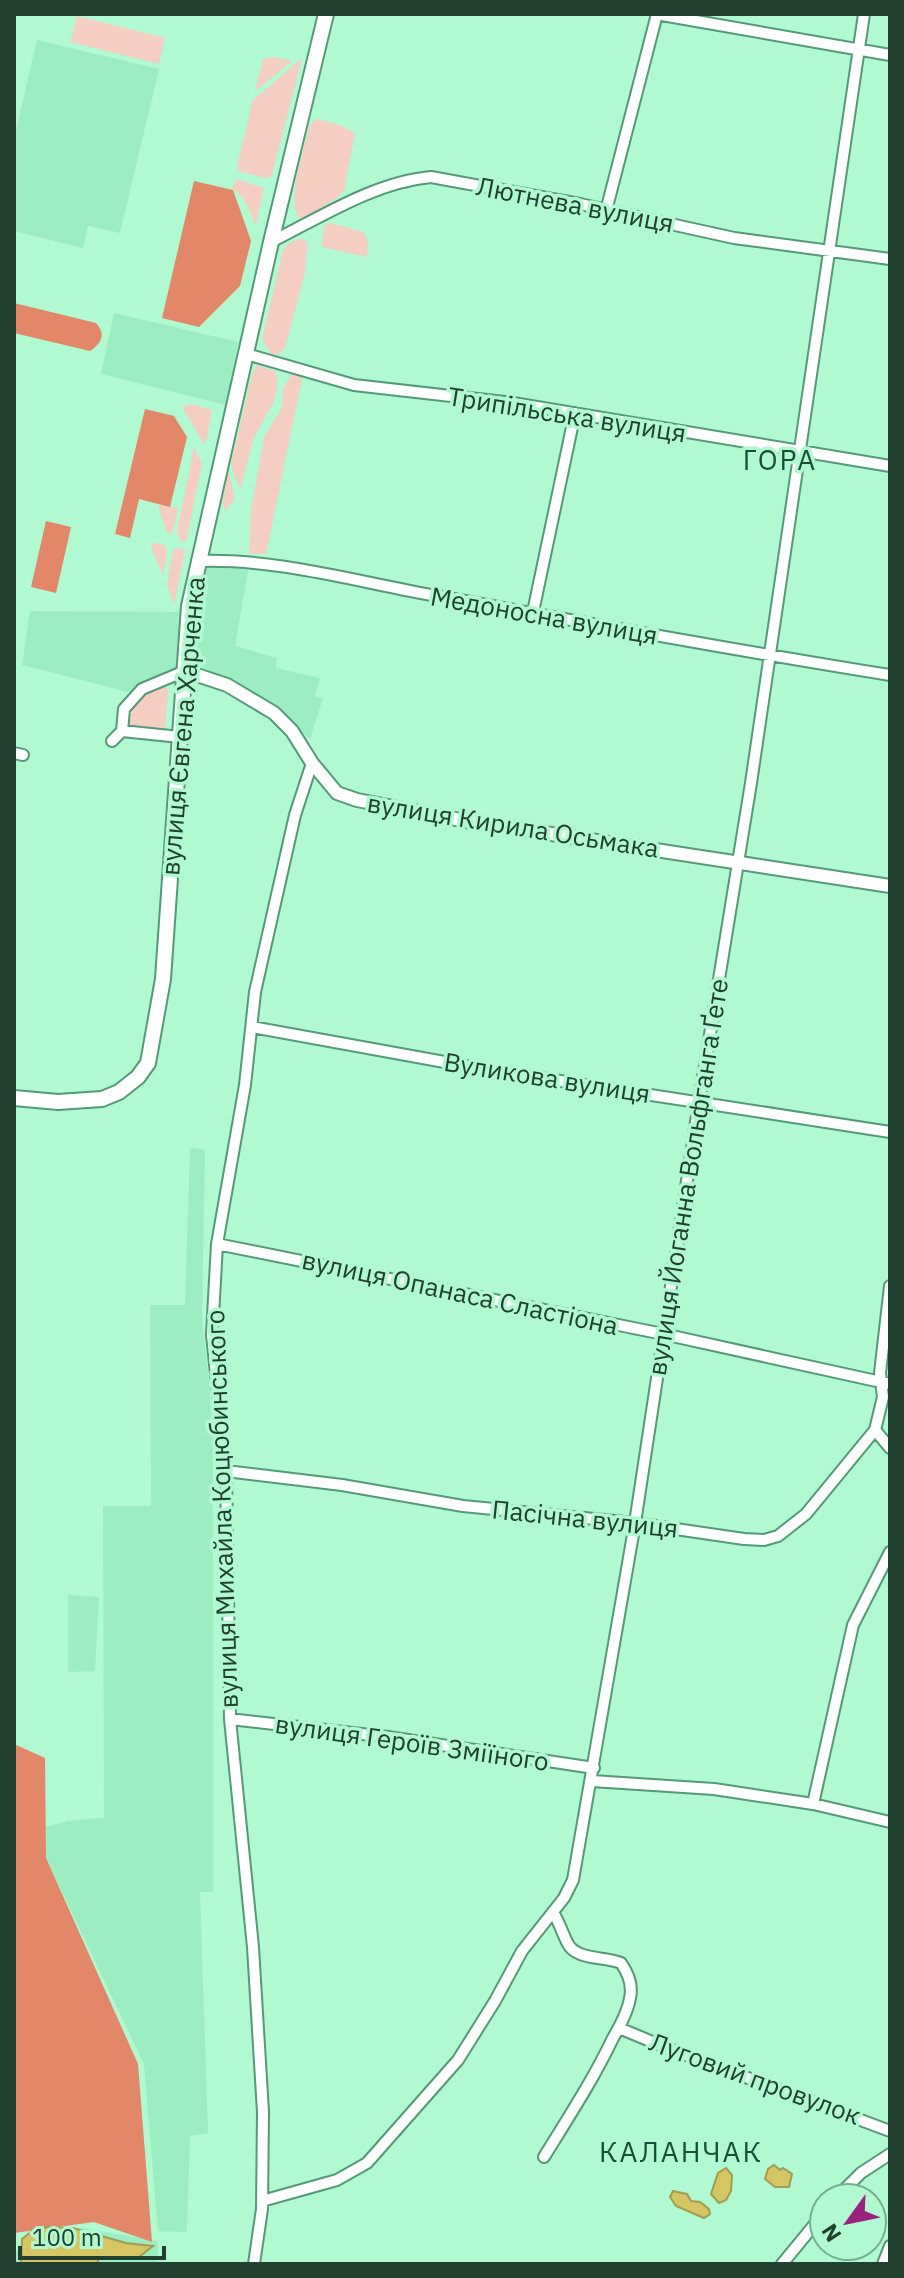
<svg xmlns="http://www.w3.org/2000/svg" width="904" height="2278" font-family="'IBM Plex Sans',sans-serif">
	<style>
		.built { fill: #9dedc3 }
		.green { fill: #f3cec1 }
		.forest { fill: #e28767 }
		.water { fill: #d6c563; stroke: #a09d54; stroke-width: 2 }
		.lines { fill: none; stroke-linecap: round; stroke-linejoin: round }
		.minor-casing { stroke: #549a76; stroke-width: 14 }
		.tertiary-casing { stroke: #549a76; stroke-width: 16 }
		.secondary-casing { stroke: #549a76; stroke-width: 18 }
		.minor { stroke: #fff; stroke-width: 10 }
		.tertiary { stroke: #fff; stroke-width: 12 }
		.secondary { stroke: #fff; stroke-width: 14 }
		.labels { text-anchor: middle; stroke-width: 7; stroke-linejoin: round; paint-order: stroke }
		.street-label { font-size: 26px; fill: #224030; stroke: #b0f9d1 }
		.neighbourhood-label { font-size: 28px; letter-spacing: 2px; fill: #184f36; stroke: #b0f9d1 }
	</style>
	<rect width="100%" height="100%" fill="#b0f9d1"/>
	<path class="built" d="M 37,40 L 159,69 L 120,233 L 88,226 L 83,248 L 14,231 L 14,139 Z
		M 114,313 L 238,342 L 227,405 L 101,374 Z
		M 208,564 L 248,570 L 235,646 L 277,658 L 276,668 L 320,678 L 315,696 L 323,698 L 310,739 L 261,699 L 229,679 L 214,675 L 201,665 L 196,657 L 193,644 Z
		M 30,611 L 179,612 L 176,671 L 139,685 L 132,693 L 22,665 Z
		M 190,1148 L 205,1150 L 202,1317 L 213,1420 L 213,1892 L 200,1892 L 208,2133 L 190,2136 L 187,2232 L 158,2231 L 144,2064 L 42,1850 L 39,1829 L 67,1821 L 104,1818 L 103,1506 L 151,1506 L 150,1305 L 185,1305 Z
		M 68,1595 L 99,1597 L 95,1671 L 68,1672 Z
		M 82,2228 L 158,2241 L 158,2264 L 14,2264 L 14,2252 Z"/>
	<path class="green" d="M 77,16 L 165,38 L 159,64 L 70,42 Z
		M 274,57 L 292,61 L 255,91 L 263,59 Z
		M 302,58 L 272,175 L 268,179 L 239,171 L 237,166 L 253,100 Z
		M 318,119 L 342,126 L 355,133 L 344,191 L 337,198 L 304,218 L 299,218 C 286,199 305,147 310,124 Z
		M 237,179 L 264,188 L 256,225 L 243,198 L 232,188 Z
		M 331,223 L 363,232 L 368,240 L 367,257 L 322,247 L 324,226 Z
		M 299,239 L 304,239 L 308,244 L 305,273 L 285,348 L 277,355 L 270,353 L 262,338 L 283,250 L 289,243 Z
		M 257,365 L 275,371 C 285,396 261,419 253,441 C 248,457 245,474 240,490 L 231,464 L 252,374 Z
		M 293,373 L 303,374 L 266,554 L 249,554 L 251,511 L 264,437 L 282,407 L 283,388 Z
		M 191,404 L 212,410 L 205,446 L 182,407 Z
		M 194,447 L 202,463 L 186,542 L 181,541 L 177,532 Z
		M 229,470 L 235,500 L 225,511 L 222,502 Z
		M 159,504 L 178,508 L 173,532 L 167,534 L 159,509 Z
		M 153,543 L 163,544 L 167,551 L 163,576 L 151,547 Z
		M 178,548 L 185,550 L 174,605 L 167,585 L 173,550 Z
		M 162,687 L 168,688 L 165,731 L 129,729 C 129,704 139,693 162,687 Z"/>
	<path class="forest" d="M 194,181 L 233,190 L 251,241 L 240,286 L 199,327 L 162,318 Z
		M 14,303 L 96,323 C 106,334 102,343 90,351 L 14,333 Z
		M 145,409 L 174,416 L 187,437 L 170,507 L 139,499 L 130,538 L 115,534 Z
		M 46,521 L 71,527 L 56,593 L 31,587 Z
		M 14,1744 L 45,1758 L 46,1858 L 138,2064 L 152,2242 L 94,2222 L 14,2233 Z"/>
	<path class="water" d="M 774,2165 L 780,2170 L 783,2168 L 792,2174 L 789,2187 L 775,2187 L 765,2179 L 768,2169 Z
		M 726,2168 L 732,2175 L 731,2191 L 726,2200 L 719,2203 L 711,2194 L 718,2173 Z
		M 673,2191 L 687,2194 L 691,2201 L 700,2202 L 709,2209 L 710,2214 L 704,2218 L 676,2206 L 670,2197 Z
		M 37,2227 L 73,2228 L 126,2243 L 153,2246 L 139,2257 L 99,2257 L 97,2264 L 21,2264 L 22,2239 Z"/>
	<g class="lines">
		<g class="minor-casing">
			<path id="minor" d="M 656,14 L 890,55
				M 606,211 L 657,14
				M 271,242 C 321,217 375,182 431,177 L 580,204 L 734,238 L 890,259
				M 246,354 L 354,385 L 513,403 L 890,466
				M 197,561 C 277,558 358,582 437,596 C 588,623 738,651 890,675
				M 533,612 L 575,413
				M 122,731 L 124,709 L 142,689 L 185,671
				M 112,741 L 122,731 L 180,737
				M 14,753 L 23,755
				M 252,1027 L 483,1069 L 890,1132
				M 217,1244 L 663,1334 L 890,1384
				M 875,1430 L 890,1448
				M 226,1471 L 342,1485 L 463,1506 L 635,1523 L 744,1539 L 764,1540 L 778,1536 L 806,1514 L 875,1430 L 883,1397 L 880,1373 L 890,1286
				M 230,1719 L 388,1737 L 594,1768
				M 592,1781 L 714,1789 L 813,1804 L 890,1822
				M 813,1804 L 853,1625 L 890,1552
				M 619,2028 L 662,2046 L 890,2131
				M 544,2157 C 568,2118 593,2080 613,2038 C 620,2026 628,2011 630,1998 C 633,1985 628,1973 621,1963 C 605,1956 575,1961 567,1942 C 562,1932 559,1922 553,1912
				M 836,2198 L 861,2173 L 890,2154
				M 262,2201 L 337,2180 L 367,2163 L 458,2060 L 495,2001 L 522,1951 L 564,1898 L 573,1880 L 635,1523 L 699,1102 L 751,783 L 864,14
				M 254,2264 L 262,2209 L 263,2112 L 253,1947 L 230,1719 L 226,1471 L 212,1335 L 217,1244 L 245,1085 L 255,992 L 295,815 L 312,763
				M 782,2264 L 824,2213
				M 883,2264 L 890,2246"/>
		</g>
		<g class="tertiary-casing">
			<path id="tertiary" d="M 185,671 L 227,685 L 274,713 L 292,731 L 312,763 L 337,793 L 357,800 L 466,821 L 890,886"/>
		</g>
		<g class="secondary-casing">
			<path id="secondary" d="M 14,1098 L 58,1102 L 102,1099 L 119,1092 L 138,1077 L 148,1063 L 163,979 L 189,606 L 271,242 L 326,14"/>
		</g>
		<use href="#minor" class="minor"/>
		<use href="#tertiary" class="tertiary"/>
		<use href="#secondary" class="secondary"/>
	</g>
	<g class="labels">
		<g class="street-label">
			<text transform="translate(575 205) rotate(11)" y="9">Лютнева вулиця</text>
			<text transform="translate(567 415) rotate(9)" y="9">Трипільська вулиця</text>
			<text transform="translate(544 616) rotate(10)" y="9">Медоносна вулиця</text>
			<text transform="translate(183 726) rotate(-85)" y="9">вулиця Євгена Харченка</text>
			<text transform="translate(513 826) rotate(9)" y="9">вулиця Кирила Осьмака</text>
			<text transform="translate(547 1078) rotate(9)" y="9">Вуликова вулиця</text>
			<text transform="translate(688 1177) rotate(-81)" y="9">вулиця Йоганна Вольфганга Ґете</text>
			<text transform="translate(460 1293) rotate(12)" y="9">вулиця Опанаса Сластіона</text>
			<text transform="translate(222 1509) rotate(-92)" y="9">вулиця Михайла Коцюбинського</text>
			<text transform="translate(585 1519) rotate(6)" y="9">Пасічна вулиця</text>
			<text transform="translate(412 1743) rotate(8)" y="9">вулиця Героїв Зміїного</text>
			<text transform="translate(755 2079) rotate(20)" y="9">Луговий провулок</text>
		</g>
		<g class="neighbourhood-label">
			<text x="780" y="470">ГОРА</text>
			<text x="681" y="2162">КАЛАНЧАК</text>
		</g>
	</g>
	<rect width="904" height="2278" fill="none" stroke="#224030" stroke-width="32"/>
	<g transform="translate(848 2222) rotate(237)"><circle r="38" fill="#b0f9d1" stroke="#77af91" stroke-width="2"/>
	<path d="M0-6L14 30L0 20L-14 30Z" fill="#99227c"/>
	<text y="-12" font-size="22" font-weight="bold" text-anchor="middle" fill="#224030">N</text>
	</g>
	<path d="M20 2246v12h144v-12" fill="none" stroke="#224030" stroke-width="4"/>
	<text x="32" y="2246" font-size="24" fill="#224030" stroke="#b0f9d1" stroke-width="6" paint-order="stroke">100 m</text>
</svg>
